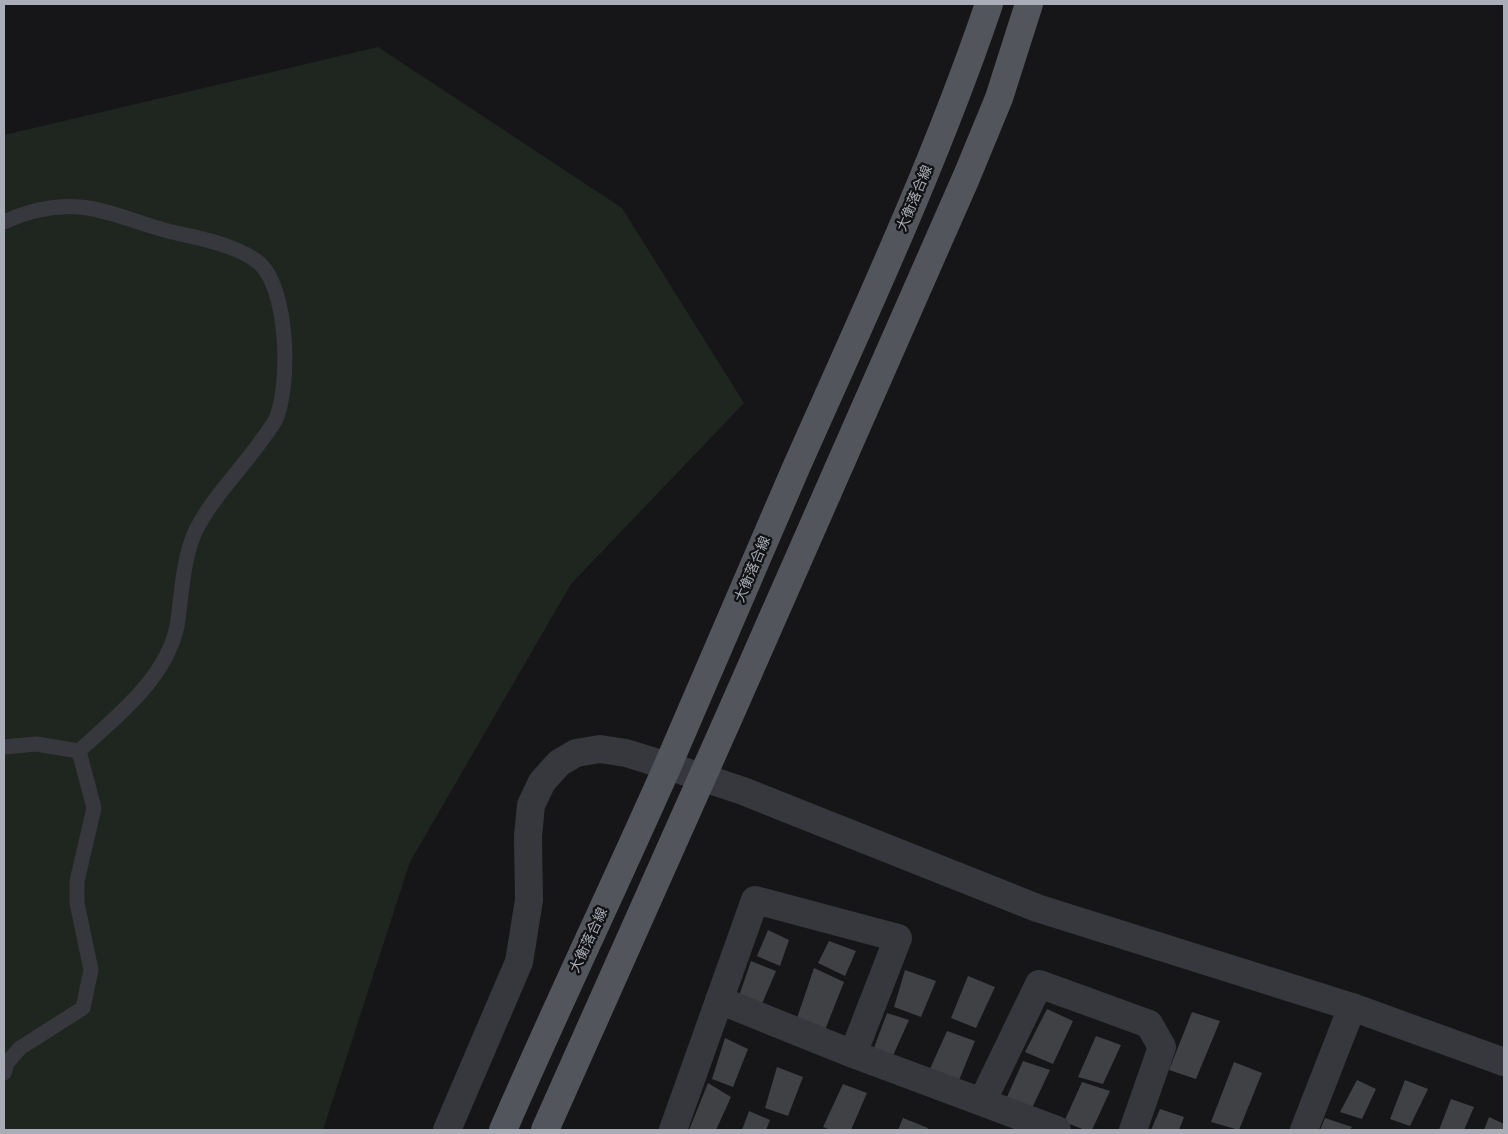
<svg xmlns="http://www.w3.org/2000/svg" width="1508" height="1134" font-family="Quicksand,'Noto Sans JP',sans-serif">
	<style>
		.green { fill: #1e261f }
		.building { fill: #404145 }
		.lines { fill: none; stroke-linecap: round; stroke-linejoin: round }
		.service { stroke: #37383d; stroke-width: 15 }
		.minor { stroke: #37383d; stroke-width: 28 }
		.tertiary { stroke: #37383d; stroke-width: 28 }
		.primary { stroke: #53555c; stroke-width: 28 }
		.labels { text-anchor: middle; stroke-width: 4.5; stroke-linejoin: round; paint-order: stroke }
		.street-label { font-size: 14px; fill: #a8adb8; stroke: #111113 }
	</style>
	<rect width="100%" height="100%" fill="#161618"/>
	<path class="green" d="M 378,47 L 622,208 L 744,403 L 571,584 L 410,862 L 323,1130 L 4,1130 L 4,135 Z"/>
	<path class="building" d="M 768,930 L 789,940 L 780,966 L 757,956 Z
		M 829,941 L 856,951 L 845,976 L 818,963 Z
		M 751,961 L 776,971 L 761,1006 L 739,996 Z
		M 814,968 L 844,982 L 823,1035 L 795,1024 Z
		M 905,970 L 936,981 L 921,1017 L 894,1007 Z
		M 968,976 L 995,987 L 976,1028 L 951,1018 Z
		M 1047,1009 L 1073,1021 L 1053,1064 L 1025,1052 Z
		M 1192,1012 L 1220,1021 L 1196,1079 L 1169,1070 Z
		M 887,1013 L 909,1020 L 891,1060 L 872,1053 Z
		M 947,1031 L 975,1041 L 957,1085 L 929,1071 Z
		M 1096,1036 L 1121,1045 L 1103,1084 L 1078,1077 Z
		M 725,1038 L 748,1049 L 733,1087 L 712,1079 Z
		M 1023,1061 L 1050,1070 L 1032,1108 L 1006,1099 Z
		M 1234,1062 L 1262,1073 L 1239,1130 L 1211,1122 Z
		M 777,1067 L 803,1077 L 788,1116 L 765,1108 Z
		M 1357,1080 L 1376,1089 L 1362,1119 L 1340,1112 Z
		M 1405,1080 L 1428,1089 L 1410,1126 L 1390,1119 Z
		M 1082,1082 L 1110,1091 L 1092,1130 L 1085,1130 L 1064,1122 Z
		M 708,1083 L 731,1097 L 716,1130 L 689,1130 Z
		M 843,1084 L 867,1093 L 851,1130 L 831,1130 L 823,1127 Z
		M 1451,1099 L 1474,1107 L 1464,1130 L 1439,1130 Z
		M 1160,1109 L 1184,1117 L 1179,1130 L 1151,1130 Z
		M 749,1111 L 770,1120 L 766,1130 L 742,1130 Z
		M 1489,1117 L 1504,1124 L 1504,1130 L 1484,1130 Z
		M 903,1118 L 928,1128 L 927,1130 L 898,1130 Z
		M 1325,1118 L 1352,1127 L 1350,1130 L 1320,1130 Z"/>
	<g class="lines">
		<path class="service" d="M 4,222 C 28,211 54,205 80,207 C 110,210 140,224 168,231 C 197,238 235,244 258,262 C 289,287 291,388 275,421 C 271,428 265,435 261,441 C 239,472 211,499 195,532 C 182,562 182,595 177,626 C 166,679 116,717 79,751
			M 4,747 L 36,744 L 79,751
			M 4,1073 L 7,1063 L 20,1048 L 83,1008 L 91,970 L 77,903 L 77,881 L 94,808 L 79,751"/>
		<path class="minor" d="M 719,1000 L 853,1054
			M 982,1102 L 1039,984 L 1149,1024 L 1162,1047 L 1133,1130
			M 447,1130 L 519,962 L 529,900 L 528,836 L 531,805 L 542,782 L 559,763 L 576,753 L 600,749 L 626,753 L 668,766
			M 673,1130 L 755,900 L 898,938 L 853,1054 L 1057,1130
			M 1304,1130 L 1352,1007"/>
		<path class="tertiary" d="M 668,766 L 743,791 L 1037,908 L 1352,1007 L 1504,1062"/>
		<path class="primary" d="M 503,1130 C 556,1008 614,887 668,765 C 711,667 752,568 795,470 C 863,317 935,163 989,4
			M 545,1130 L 729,717 L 966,178 L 999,98 L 1029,4"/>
	</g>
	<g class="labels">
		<g class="street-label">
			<text transform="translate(914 198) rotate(-67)" y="5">大衡落合線</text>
			<text transform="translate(752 569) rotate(-67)" y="5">大衡落合線</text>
			<text transform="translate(588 940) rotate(-65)" y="5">大衡落合線</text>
		</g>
	</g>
	<rect width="1508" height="1134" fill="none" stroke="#a8adb8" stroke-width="10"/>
</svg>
